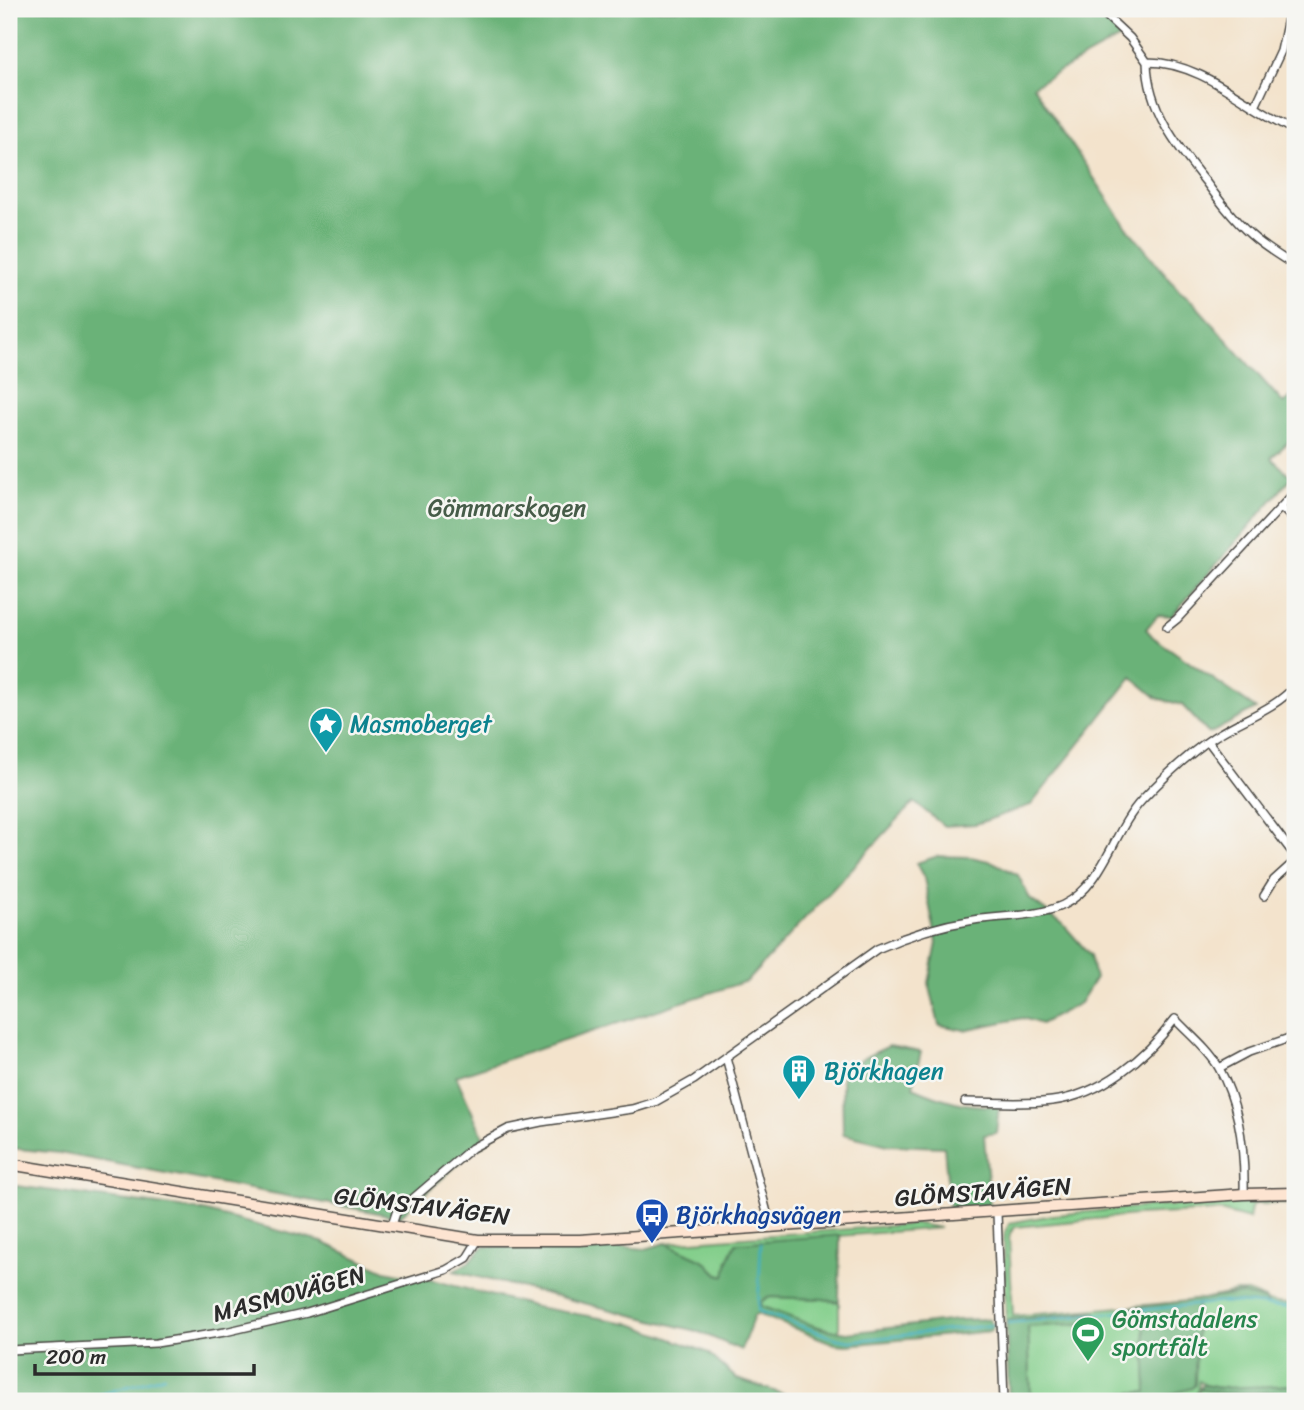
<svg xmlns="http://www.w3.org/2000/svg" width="1304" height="1410" font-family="Sriracha,sans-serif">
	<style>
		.green { fill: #84cf8c; stroke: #587d5c; stroke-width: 2 }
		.forest { fill: #6bb278; stroke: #4b6e52; stroke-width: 2 }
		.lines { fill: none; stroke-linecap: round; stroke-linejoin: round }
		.stream { stroke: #41afbe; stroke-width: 2.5 }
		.minor-casing { stroke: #494743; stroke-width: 10 }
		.secondary-casing { stroke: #494743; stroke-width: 13 }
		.minor { stroke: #fff; stroke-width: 7 }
		.secondary { stroke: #fde4d1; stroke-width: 10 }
		.labels { text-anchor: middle; stroke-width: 5; stroke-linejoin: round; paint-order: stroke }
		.park-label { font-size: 24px; fill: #465c48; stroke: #f6f6f2 }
		.culture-label { font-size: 24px; fill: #0d838f; stroke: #f6f6f2; text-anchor: start }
		.street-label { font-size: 24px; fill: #2b2b2b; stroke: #f6f6f2 }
		.transit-label { font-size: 24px; fill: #164399; stroke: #f6f6f2; text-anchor: start }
		.leisure-label { font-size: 24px; fill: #27864d; stroke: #f6f6f2; text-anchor: start }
	</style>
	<rect width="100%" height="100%" fill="#f6f6f2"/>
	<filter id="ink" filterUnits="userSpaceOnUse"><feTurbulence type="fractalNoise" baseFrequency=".0143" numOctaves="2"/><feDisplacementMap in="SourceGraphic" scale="14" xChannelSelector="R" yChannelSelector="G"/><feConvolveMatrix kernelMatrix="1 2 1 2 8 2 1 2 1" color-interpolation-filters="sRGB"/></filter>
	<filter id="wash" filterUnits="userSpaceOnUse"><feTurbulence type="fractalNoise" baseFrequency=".00686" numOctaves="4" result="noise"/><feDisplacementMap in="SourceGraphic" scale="28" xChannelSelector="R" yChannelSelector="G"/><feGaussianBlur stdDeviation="1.57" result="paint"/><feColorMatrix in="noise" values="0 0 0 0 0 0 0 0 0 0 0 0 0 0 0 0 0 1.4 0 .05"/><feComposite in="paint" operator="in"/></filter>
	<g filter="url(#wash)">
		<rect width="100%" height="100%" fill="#f3e3cc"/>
		<path class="green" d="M 1266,1201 L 1295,1204 L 1255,1204 L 1251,1207 L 1249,1219 L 1220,1211 L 1135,1215 L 1015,1227 L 1010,1233 L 1009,1240 L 1013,1316 L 1194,1301 L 1236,1292 L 1247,1292 L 1265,1299 L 1266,1301 L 1242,1294 L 1228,1295 L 1171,1305 L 1144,1321 L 1148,1392 L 1031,1398 L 1028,1326 L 1093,1323 L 1097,1317 L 1096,1313 L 1091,1312 L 1006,1320 L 1004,1240 L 1005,1232 L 1010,1223 L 1053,1215 L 1145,1207 Z
			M 918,1224 L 940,1228 L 799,1239 L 728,1260 L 726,1276 L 718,1274 L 705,1261 L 666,1243 Z
			M 768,1297 L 823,1299 L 839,1302 L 839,1332 L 807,1324 L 760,1306 L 762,1301 Z
			M 1225,1302 L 1267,1305 L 1267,1302 L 1295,1305 L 1295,1385 C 1274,1386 1213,1394 1199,1381 L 1197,1393 L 1193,1401 L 1102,1401 L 1155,1399 L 1194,1386 L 1197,1304 Z
			M 1200,1388 L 1222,1393 L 1295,1392 L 1295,1401 L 1198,1401 Z"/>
		<path class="forest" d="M 9,9 L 1092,9 L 1123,36 L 1033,86 L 1125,225 L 1181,293 L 1193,302 L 1284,404 L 1295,393 L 1295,436 L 1271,458 L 1292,477 L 1172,616 L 1158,615 L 1146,629 L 1153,637 L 1256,709 L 1209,734 L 1182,705 L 1157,698 L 1132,677 L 1031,805 L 976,824 L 944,826 L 914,802 L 747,981 L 456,1076 L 486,1143 L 474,1150 L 399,1217 L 59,1153 L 9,1148 Z
			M 938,856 L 971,857 L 993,862 L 1018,875 L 1030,899 L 1063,924 L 1090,955 L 1095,979 L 1080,1003 L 1041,1024 L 1023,1018 L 964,1030 L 939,1025 L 929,983 L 937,943 L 924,878 L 916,863 Z
			M 889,1046 L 921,1052 L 913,1087 C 943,1100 965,1107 999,1106 L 996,1133 L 984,1135 L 990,1206 L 950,1210 L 944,1147 L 888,1145 L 843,1134 L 842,1076 L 863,1058 Z
			M 9,1185 L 203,1211 L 322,1242 L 385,1271 L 436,1281 L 536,1307 L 629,1323 L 707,1352 L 737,1379 L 805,1401 L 9,1401 Z
			M 840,1235 L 839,1302 L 823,1299 L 768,1297 L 762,1301 L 760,1306 L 820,1328 L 847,1333 L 956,1320 L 989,1319 L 993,1326 L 991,1331 L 847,1345 L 835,1344 L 757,1314 L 754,1316 L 741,1350 L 697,1331 L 454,1271 L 470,1261 L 484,1246 L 562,1250 L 605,1245 L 645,1249 L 666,1243 L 705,1261 L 718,1274 L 725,1276 L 728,1260 L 736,1243 Z
			M 1242,1294 L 1266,1301 L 1268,1305 L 1225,1302 L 1197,1304 L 1195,1384 L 1192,1388 L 1155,1399 L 1009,1401 L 1006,1320 L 1096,1312 L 1097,1317 L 1093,1323 L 1028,1327 L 1031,1398 L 1147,1392 L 1144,1321 L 1124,1322 L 1120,1316 L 1124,1309 Z
			M 1202,1385 L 1219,1388 L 1295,1385 L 1295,1392 L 1222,1393 L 1202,1390 L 1200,1388 Z"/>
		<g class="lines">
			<path class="stream" d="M 470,17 L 489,9
				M 761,1243 L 758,1311 L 838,1339 L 850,1341 L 995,1325
				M 1008,1323 L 1225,1302 L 1295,1308
				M 78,1401 L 164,1376"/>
		</g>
	</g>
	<g filter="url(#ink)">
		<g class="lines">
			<g class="minor-casing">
				<path id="minor" d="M 1099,9 L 1130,38 L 1147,62
					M 1147,62 C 1148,109 1176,145 1205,181 C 1219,200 1233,219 1251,235 C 1264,247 1280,256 1295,266
					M 1147,62 C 1203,62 1247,108 1295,130
					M 1255,107 L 1281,51 L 1290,9
					M 1281,507 L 1295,521
					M 1167,627 L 1177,619 L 1295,492
					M 1208,741 L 1295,856
					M 1264,896 L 1274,880 L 1295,861
					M 726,1057 L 771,1228
					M 1219,1068 L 1249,1052 L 1295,1036
					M 965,1102 C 994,1102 1024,1105 1052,1101 C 1101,1095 1146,1058 1175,1019 C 1189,1034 1209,1050 1219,1068 C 1240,1106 1245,1152 1244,1194
					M 997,1213 L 1004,1401
					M 392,1225 L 396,1213 L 472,1148 L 508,1129 L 541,1122 L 632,1109 L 655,1102 L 694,1080 L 877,949 C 908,935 940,925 974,920 C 1002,916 1037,917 1063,905 C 1104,885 1113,831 1142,800 C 1164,777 1188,754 1214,737 C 1241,719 1274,710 1295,686
					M 9,1350 L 156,1343 L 225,1332 L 307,1313 L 446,1270 L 467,1258 L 478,1240"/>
			</g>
			<g class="secondary-casing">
				<path id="secondary" d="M 9,1164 L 478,1240 L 580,1240 L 1244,1194 L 1295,1193"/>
			</g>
			<use href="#minor" class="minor"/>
			<use href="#secondary" class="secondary"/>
		</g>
	</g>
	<defs>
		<g id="sight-pin" transform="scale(1.75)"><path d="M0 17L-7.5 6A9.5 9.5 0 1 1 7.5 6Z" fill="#0f9aa8" stroke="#f6f6f2"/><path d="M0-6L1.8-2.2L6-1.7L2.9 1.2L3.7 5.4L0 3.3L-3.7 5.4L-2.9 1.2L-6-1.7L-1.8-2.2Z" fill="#fff"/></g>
		<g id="building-pin" transform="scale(1.75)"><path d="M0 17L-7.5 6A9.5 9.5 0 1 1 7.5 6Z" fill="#0f9aa8" stroke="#f6f6f2"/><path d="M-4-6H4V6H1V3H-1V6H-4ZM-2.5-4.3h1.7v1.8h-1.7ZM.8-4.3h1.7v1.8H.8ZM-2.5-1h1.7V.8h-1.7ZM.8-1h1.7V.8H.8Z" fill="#fff"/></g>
		<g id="bus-pin" transform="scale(1.75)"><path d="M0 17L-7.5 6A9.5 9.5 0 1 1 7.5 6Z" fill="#1a4fb4" stroke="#f6f6f2"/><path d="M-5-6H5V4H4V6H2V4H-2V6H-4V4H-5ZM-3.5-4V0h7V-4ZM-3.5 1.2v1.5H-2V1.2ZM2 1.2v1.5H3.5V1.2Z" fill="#fff"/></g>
		<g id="stadium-pin" transform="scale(1.75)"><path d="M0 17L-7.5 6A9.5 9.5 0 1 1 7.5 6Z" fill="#2e9e5b" stroke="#f6f6f2"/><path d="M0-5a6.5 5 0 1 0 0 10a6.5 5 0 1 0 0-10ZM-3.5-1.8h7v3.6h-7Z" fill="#fff"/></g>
	</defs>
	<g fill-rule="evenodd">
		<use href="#sight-pin" x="326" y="724"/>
		<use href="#building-pin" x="799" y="1071"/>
		<use href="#bus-pin" x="652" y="1215"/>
		<use href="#stadium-pin" x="1088" y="1333"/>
	</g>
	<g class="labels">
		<g class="park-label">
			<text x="507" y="516">Gömmarskogen</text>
		</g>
		<g class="culture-label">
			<text x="350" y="732">Masmoberget</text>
			<text x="824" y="1079">Björkhagen</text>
		</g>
		<g class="street-label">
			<text transform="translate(983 1192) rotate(-4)" y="8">GLÖMSTAVÄGEN</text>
			<text transform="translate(422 1206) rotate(7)" y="8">GLÖMSTAVÄGEN</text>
			<text transform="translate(289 1294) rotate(-15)" y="8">MASMOVÄGEN</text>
		</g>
		<g class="transit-label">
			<text x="676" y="1223">Björkhagsvägen</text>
		</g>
		<g class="leisure-label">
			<text x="1112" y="1327">Gömstadalens<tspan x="1112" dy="28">sportfält</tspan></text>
		</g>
	</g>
	<rect width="1304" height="1410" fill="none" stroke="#f6f6f2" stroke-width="35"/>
	<path d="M35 1364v10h219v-10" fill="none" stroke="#2b2b2b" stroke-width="3.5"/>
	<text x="46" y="1364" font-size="21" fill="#2b2b2b" stroke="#f6f6f2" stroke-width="5" paint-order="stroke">200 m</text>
</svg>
